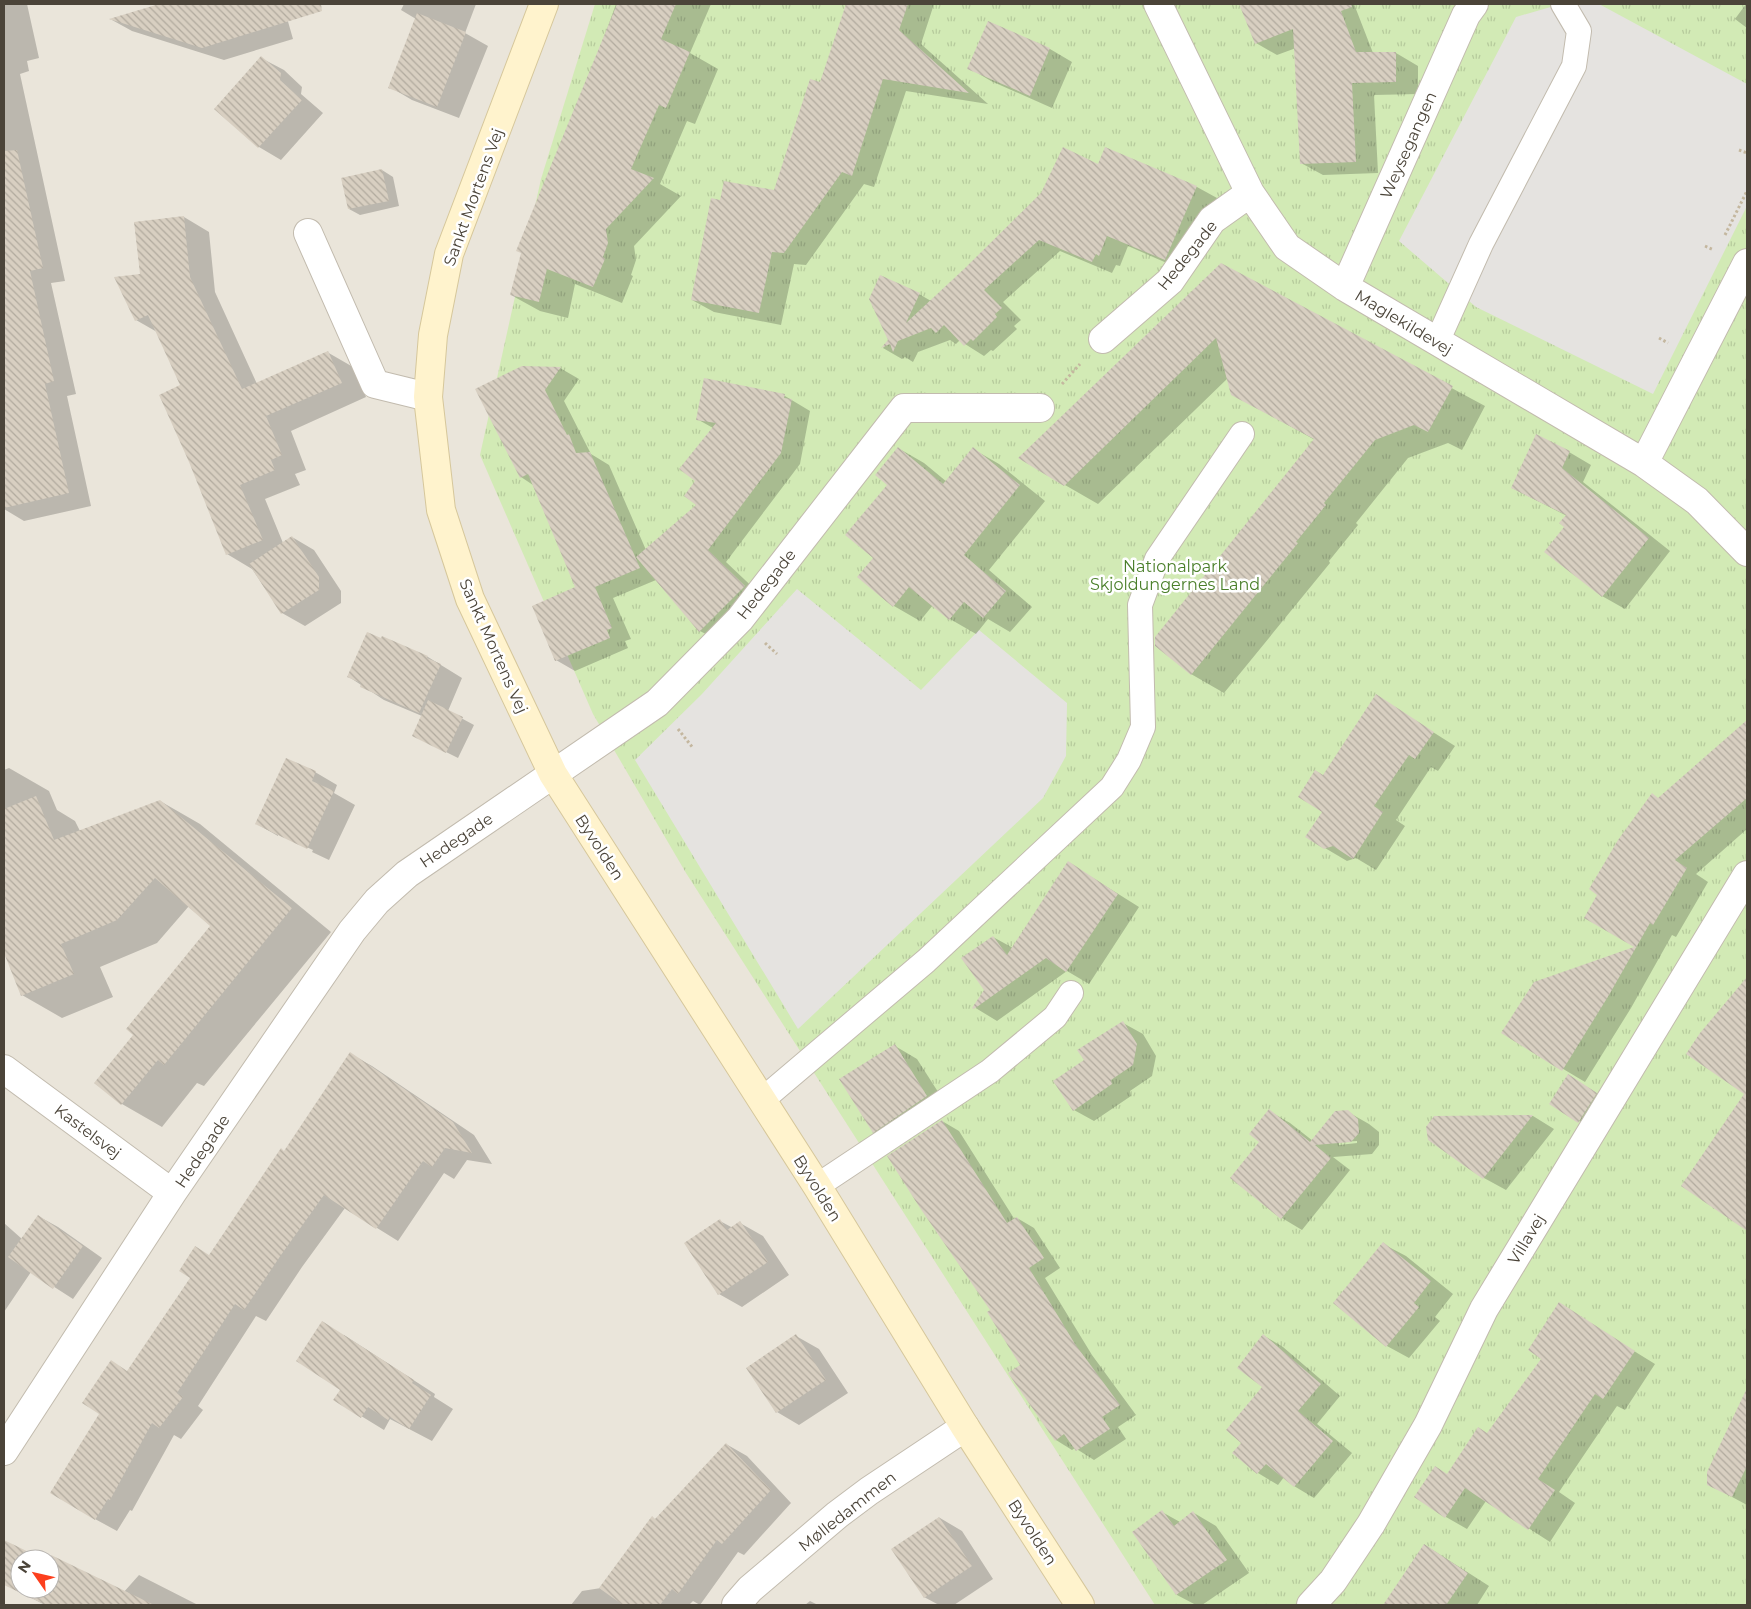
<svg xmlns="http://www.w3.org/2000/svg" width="1751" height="1609" font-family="Montserrat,sans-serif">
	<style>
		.residential { fill: #eae5da; fill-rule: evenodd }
		.grass { fill: url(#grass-tufts) }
		.parking { fill: #e5e3e0 }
		.shadow { fill: #0003; fill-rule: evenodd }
		.building { fill: url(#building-back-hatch) }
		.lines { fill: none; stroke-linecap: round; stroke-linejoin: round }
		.service-casing { stroke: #c2bbae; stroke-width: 26 }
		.minor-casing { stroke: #c2bbae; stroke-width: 30 }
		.secondary-casing { stroke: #d6c79b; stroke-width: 30 }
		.path { stroke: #c4b79f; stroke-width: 3; stroke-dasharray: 2.5 2.5; stroke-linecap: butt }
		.service { stroke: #fff; stroke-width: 24 }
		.minor { stroke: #fff; stroke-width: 28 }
		.secondary { stroke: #fff3cd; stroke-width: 28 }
		.labels { text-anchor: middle; stroke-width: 5; stroke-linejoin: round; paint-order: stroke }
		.street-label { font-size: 16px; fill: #4b4439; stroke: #fff }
		.park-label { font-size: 16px; fill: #4a7f2a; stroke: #fff }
	</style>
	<defs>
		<pattern id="grass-tufts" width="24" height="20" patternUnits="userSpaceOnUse" patternTransform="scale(1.25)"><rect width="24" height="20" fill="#d2eab5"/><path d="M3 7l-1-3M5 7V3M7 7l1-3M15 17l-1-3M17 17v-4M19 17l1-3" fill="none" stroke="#b6ca9c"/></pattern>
		<pattern id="building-back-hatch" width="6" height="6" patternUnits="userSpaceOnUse" patternTransform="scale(1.25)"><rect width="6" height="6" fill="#d8cfc1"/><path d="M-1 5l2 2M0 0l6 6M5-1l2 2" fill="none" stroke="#b1aa9e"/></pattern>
	</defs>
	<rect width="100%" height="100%" fill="#f6f3ec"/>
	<path class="residential" d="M 4,4 L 1747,4 L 1747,1605 L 4,1605 ZM 20,1559 L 50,1559 L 50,1589 L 20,1589 Z"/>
	<path class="grass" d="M 595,4 L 1747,4 L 1747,1605 L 1155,1605 L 686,873 L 593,714 L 480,455 L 541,179 Z"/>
	<path class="parking" d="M 1561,4 L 1599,4 L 1747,84 L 1747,206 L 1653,394 L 1476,307 L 1399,241 L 1516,17 Z
		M 797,589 L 921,690 L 979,630 L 1067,703 L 1066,756 L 1043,798 L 798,1029 L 635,760 L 702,694 Z"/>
	<path class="shadow" d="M 4,4 L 27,4 L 39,58 L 27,61 L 29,71 L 20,74 L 65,281 L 51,283 L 76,394 L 67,396 L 91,506 L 24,521 L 4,509 Z
		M 164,4 L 283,4 L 293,39 L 224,60 L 132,31 L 112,20 Z
		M 404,4 L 476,4 L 465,33 L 488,46 L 459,118 L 412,100 L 390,87 L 416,19 L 401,10 Z
		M 616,4 L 711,4 L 690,53 L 718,69 L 695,124 L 687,121 L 660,184 L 681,196 L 634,246 L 636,260 L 631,275 L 633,276 L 622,303 L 575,284 L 568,318 L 540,311 L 511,295 Z
		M 848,4 L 934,4 L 921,44 L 988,104 L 906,91 L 874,187 L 864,184 L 806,265 L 794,264 L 781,325 L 714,312 L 692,300 L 721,201 L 775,192 L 821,84 Z
		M 1241,4 L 1354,4 L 1373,53 L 1396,53 L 1418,66 L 1418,94 L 1374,95 L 1378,173 L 1323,175 L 1301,163 L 1296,48 L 1277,55 L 1256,43 Z
		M 1746,4 L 1747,4 L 1747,28 L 1735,19 Z
		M 989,22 L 1050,49 L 1072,62 L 1052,108 L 991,81 L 969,68 Z
		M 261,58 L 284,70 L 302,87 L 301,94 L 323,113 L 281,160 L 259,147 L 216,109 Z
		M 1106,149 L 1197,187 L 1217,198 L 1185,271 L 1128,246 L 1120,266 L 1116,265 L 1112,273 L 1060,251 L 1003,302 L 1021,320 L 1014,326 L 1017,329 L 993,351 L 991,350 L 984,356 L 965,344 L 960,340 L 956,344 L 950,340 L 918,352 L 913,362 L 905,357 L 902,359 L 883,348 L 889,341 L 919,294 L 931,301 L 1098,166 Z
		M 382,170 L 393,177 L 399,206 L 360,215 L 349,209 Z
		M 184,217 L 209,232 L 215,292 L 257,384 L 327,352 L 353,367 L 366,397 L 291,431 L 306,470 L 295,474 L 300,485 L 265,499 L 283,543 L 292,537 L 314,550 L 341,591 L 341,603 L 305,626 L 282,613 L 252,569 L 227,554 L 182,386 L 157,332 L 136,320 L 141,275 Z
		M 1221,264 L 1485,406 L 1462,450 L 1448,443 L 1408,458 L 1356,523 L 1358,525 L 1329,561 L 1330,563 L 1224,693 L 1191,674 L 1315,440 L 1232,394 L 1228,378 L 1098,504 L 1065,485 Z
		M 560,368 L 579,379 L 564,401 L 591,454 L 609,465 L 646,550 L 698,504 L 697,480 L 713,428 L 697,419 L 705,379 L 785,396 L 810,411 L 800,464 L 726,562 L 763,597 L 719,641 L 700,631 L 656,580 L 613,598 L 631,639 L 625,641 L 628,648 L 575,671 L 556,660 L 577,588 L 533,485 L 521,477 L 476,389 Z
		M 898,448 L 924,463 L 947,482 L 973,449 L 999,464 L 1045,501 L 989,570 L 1032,607 L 1010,632 L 988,619 L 976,634 L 950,619 L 933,605 L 920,621 L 894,606 L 859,577 L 875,558 L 888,485 Z
		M 1569,452 L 1591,465 L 1583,482 L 1670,551 L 1625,609 L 1602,596 L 1566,527 L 1567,516 L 1512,488 Z
		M 383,638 L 428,657 L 462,678 L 448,711 L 474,725 L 458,758 L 424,741 L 422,716 L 384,700 L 349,677 Z
		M 1376,696 L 1455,746 L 1438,771 L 1431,767 L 1396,820 L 1405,826 L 1376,870 L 1356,858 L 1347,861 L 1325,848 L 1323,811 L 1324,777 Z
		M 1747,721 L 1747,829 L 1696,874 L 1708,882 L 1676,937 L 1672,935 L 1631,1008 L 1585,1082 L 1503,1033 L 1534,983 L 1637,947 L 1586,917 L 1659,799 Z
		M 9,768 L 49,791 L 57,810 L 75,821 L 80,831 L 160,801 L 200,824 L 331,932 L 204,1086 L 197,1083 L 162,1127 L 122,1104 L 96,1083 L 135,1035 L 211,926 L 189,906 L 157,943 L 100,967 L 113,997 L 62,1018 L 22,995 L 4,950 L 4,904 L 15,899 L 4,873 L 4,770 Z
		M 315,772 L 337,785 L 334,793 L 355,805 L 329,860 L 312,852 L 313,850 L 278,834 L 278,836 L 257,824 Z
		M 1069,863 L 1139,907 L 1089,984 L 1067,971 L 997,1021 L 974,1007 L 985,990 L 993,937 L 1013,948 Z
		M 1747,979 L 1747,1095 L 1688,1054 L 1701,1034 Z
		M 1123,1023 L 1143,1034 L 1156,1056 L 1152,1076 L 1130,1091 L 1131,1096 L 1094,1121 L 1074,1110 L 1085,1061 Z
		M 895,1046 L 917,1059 L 949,1109 L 896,1144 L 873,1132 Z
		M 350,1054 L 372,1066 L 474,1135 L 492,1164 L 467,1160 L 454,1179 L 444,1173 L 398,1241 L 345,1208 L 302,1267 L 266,1321 L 256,1316 L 198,1406 L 203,1410 L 181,1439 L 174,1435 L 132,1511 L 130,1510 L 117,1531 L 95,1519 L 128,1372 L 285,1152 Z
		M 1579,1082 L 1607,1100 L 1590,1128 L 1551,1103 Z
		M 1269,1111 L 1290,1123 L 1313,1141 L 1348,1112 L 1369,1124 L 1379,1132 L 1379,1145 L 1372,1154 L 1333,1157 L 1350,1170 L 1302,1230 L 1282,1218 L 1232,1178 L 1261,1142 ZM 1357,1141 L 1357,1143 L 1339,1145 L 1339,1142 Z
		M 1533,1116 L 1554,1129 L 1506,1190 L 1484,1178 L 1435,1117 Z
		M 942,1121 L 959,1131 L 1015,1220 L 1017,1218 L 1034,1228 L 1060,1268 L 1045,1278 L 1092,1355 L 1136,1415 L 1118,1427 L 1126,1439 L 1094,1460 L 1075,1448 L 1072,1450 L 1056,1440 L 1021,1366 L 992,1311 Z
		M 1736,1152 L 1747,1160 L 1747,1230 L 1683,1186 Z
		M 38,1216 L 58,1227 L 102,1258 L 73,1299 L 31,1272 L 4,1312 L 4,1223 L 22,1239 Z
		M 720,1221 L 733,1228 L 740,1223 L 763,1236 L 789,1275 L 742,1307 L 719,1294 L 686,1243 Z
		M 1383,1244 L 1406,1256 L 1453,1294 L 1435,1317 L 1440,1321 L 1409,1358 L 1387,1346 Z
		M 1579,1317 L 1655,1364 L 1625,1410 L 1617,1406 L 1559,1492 L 1575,1503 L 1550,1542 L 1486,1501 L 1467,1529 L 1446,1517 L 1448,1475 L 1488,1434 Z
		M 344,1335 L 435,1394 L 434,1397 L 453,1409 L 432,1441 L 390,1419 L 384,1430 L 335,1400 L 342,1389 Z
		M 1263,1335 L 1283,1347 L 1340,1396 L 1317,1424 L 1352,1453 L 1314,1498 L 1294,1486 L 1284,1477 L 1278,1485 L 1258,1473 L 1234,1453 L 1243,1443 L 1264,1387 Z
		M 796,1336 L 819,1349 L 848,1393 L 799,1425 L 777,1412 Z
		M 1737,1413 L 1747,1418 L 1747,1505 L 1708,1484 Z
		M 726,1444 L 747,1456 L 791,1503 L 744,1555 L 738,1552 L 700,1605 L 693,1601 L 689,1605 L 571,1605 L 582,1591 L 601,1588 L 656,1520 Z
		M 1162,1512 L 1180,1522 L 1194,1513 L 1216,1526 L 1249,1573 L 1202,1605 L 1196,1605 L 1177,1595 L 1134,1532 Z
		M 940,1518 L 962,1531 L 993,1579 L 954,1605 L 939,1605 L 924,1597 Z
		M 11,1545 L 40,1559 L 20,1559 L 20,1589 L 50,1589 L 49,1559 L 51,1557 L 123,1593 L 139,1575 L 198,1605 L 45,1605 L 4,1584 L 4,1561 Z
		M 1425,1545 L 1489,1586 L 1477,1605 L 1384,1605 Z
		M 810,1601 L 818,1605 L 805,1605 Z"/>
	<path class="building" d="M 159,4 L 321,4 L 322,11 L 202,48 L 109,19 Z
		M 617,4 L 676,4 L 661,39 L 690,52 L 666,108 L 659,105 L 631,169 L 654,178 L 606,229 L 608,243 L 603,257 L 605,259 L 593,287 L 547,269 L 539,302 L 510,295 L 521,253 L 516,251 Z
		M 846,4 L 908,4 L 899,30 L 969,93 L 883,79 L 852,176 L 842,172 L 784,253 L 772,252 L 759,313 L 691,300 L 711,198 L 720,200 L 724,181 L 774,190 L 810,79 L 820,82 Z
		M 1239,4 L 1351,4 L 1352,7 L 1341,11 L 1356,52 L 1396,52 L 1396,82 L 1352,83 L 1356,162 L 1300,164 L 1293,29 L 1255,44 Z
		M 417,13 L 466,32 L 437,107 L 388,88 Z
		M 988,21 L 1050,48 L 1030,96 L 967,69 Z
		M 261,56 L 281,73 L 280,80 L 302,100 L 258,148 L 214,109 Z
		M 1063,147 L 1098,164 L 1105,147 L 1197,186 L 1165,260 L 1107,236 L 1099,256 L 1096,254 L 1092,262 L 1039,240 L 984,290 L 1002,308 L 995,314 L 997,317 L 973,341 L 971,339 L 964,346 L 944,325 L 936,333 L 931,328 L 898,341 L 893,352 L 890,344 L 881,348 L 888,340 L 869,299 L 880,275 L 920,293 L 906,323 L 964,269 L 1041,193 Z
		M 17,150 L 43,268 L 30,271 L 54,381 L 45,384 L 69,493 L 4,508 L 4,151 Z
		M 382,169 L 389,201 L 348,209 L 341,178 Z
		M 184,216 L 190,277 L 242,389 L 328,351 L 342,383 L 266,416 L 282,455 L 271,460 L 275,470 L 240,485 L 263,540 L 226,555 L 189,462 L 159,395 L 180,385 L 148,315 L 135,321 L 114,277 L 140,274 L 134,222 Z
		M 1221,263 L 1453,386 L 1428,432 L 1414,425 L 1375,440 L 1324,503 L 1326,505 L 1296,542 L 1298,543 L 1191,675 L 1155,646 L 1155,637 L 1314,439 L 1231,395 L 1216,338 L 1064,486 L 1018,458 Z
		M 522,366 L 561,367 L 545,390 L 567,435 L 569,434 L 576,453 L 590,452 L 640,568 L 595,587 L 612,628 L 607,630 L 610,638 L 555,661 L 532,606 L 575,587 L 528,474 L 520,478 L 475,389 Z
		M 704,378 L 785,394 L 784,398 L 792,399 L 781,453 L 708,550 L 745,586 L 699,632 L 636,557 L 696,505 L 684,496 L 695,481 L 679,469 L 716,423 L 696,420 Z
		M 1536,434 L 1570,451 L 1562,468 L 1649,538 L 1602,597 L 1544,552 L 1564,527 L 1559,523 L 1566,515 L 1511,488 Z
		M 898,447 L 943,484 L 973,447 L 1020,485 L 964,555 L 1006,591 L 983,618 L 964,602 L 949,620 L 909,587 L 893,607 L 857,577 L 873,558 L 845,535 L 887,485 L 875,475 Z
		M 292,536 L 319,577 L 319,590 L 281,614 L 249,564 Z
		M 367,632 L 381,638 L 382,636 L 428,656 L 427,658 L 441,664 L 419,713 L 360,687 L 361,683 L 347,677 Z
		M 1376,694 L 1434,732 L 1415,759 L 1409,755 L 1374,806 L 1383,812 L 1353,859 L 1333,846 L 1324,849 L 1305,837 L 1322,812 L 1298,797 L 1315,770 L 1323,775 Z
		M 428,700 L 463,717 L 446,753 L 412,736 Z
		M 1747,720 L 1747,798 L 1675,860 L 1687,868 L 1653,925 L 1650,923 L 1609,995 L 1562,1071 L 1501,1033 L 1534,982 L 1634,947 L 1584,918 L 1597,895 L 1589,889 L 1618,840 L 1652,793 L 1658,798 Z
		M 286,758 L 316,771 L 312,781 L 334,791 L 307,849 L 255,824 Z
		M 36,796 L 54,840 L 160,800 L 292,908 L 164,1065 L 158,1060 L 121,1105 L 94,1083 L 133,1035 L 126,1029 L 210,926 L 155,878 L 117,920 L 61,944 L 74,974 L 21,996 L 4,953 L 4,809 Z
		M 1068,861 L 1118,894 L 1066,972 L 1046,958 L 974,1009 L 972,1008 L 984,990 L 961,958 L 993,936 L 1007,955 Z
		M 1747,977 L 1747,1231 L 1681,1186 L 1744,1094 L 1686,1054 L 1700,1033 Z
		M 1123,1021 L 1137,1044 L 1133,1065 L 1111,1080 L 1112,1084 L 1073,1111 L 1053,1081 L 1084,1060 L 1077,1050 Z
		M 895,1044 L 927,1096 L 873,1133 L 839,1079 Z
		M 350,1052 L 453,1122 L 472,1153 L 445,1148 L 432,1167 L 423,1161 L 376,1229 L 324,1195 L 281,1255 L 244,1310 L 235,1304 L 177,1393 L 183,1397 L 159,1428 L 152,1423 L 110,1500 L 108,1499 L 95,1520 L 50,1493 L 99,1414 L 82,1403 L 111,1360 L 127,1371 L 190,1278 L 179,1271 L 195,1246 L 209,1255 L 281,1148 L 284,1151 Z
		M 1568,1074 L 1597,1093 L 1578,1123 L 1549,1104 Z
		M 1269,1109 L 1310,1142 L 1335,1111 L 1348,1110 L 1358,1119 L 1359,1133 L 1351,1142 L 1315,1145 L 1331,1158 L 1281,1219 L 1230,1178 L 1259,1142 L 1249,1134 Z
		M 1533,1115 L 1483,1179 L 1428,1140 L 1426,1127 L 1434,1116 Z
		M 942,1120 L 1007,1223 L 1017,1217 L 1044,1258 L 1029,1268 L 1075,1344 L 1120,1405 L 1102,1417 L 1110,1429 L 1076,1451 L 1064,1434 L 1055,1441 L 1008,1373 L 1020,1365 L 987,1312 L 990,1310 L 920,1208 L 887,1156 Z
		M 38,1215 L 83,1246 L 53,1289 L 8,1257 Z
		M 720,1219 L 727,1230 L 740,1221 L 768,1262 L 718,1295 L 684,1243 Z
		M 1383,1242 L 1431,1281 L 1414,1303 L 1419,1307 L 1386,1347 L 1333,1303 Z
		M 1559,1302 L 1635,1351 L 1603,1399 L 1595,1394 L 1538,1479 L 1555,1490 L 1528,1530 L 1465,1488 L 1445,1518 L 1414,1497 L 1435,1466 L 1447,1474 L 1478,1427 L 1487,1433 L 1541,1359 L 1528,1350 Z
		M 322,1321 L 414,1380 L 412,1383 L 431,1395 L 409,1429 L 390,1417 L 388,1420 L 368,1407 L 361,1418 L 333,1400 L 340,1390 L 296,1361 Z
		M 796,1334 L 826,1380 L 776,1413 L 746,1368 Z
		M 1263,1334 L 1321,1384 L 1298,1411 L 1333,1441 L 1294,1487 L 1266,1464 L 1257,1474 L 1232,1453 L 1241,1443 L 1226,1430 L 1262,1387 L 1237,1368 Z
		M 1747,1388 L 1747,1466 L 1732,1497 L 1707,1485 L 1707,1472 Z
		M 726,1443 L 771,1490 L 722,1544 L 717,1540 L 678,1594 L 672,1589 L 660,1605 L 623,1605 L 599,1588 L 652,1516 L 655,1519 Z
		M 1162,1510 L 1174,1526 L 1193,1511 L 1227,1560 L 1176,1595 L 1132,1532 Z
		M 939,1517 L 972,1566 L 924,1598 L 891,1549 Z
		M 4,1540 L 43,1559 L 20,1559 L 20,1589 L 50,1589 L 50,1559 L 48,1559 L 51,1555 L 154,1605 L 46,1605 L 4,1585 Z
		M 1424,1544 L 1468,1573 L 1446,1605 L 1383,1605 Z"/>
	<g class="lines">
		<g class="service-casing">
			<path id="service" d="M 1437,342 L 1481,244 L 1574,66 L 1579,31 L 1563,4
				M 762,1100 L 926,961 L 1112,787 L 1129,760 L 1143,727 L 1140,605 L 1157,559 L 1242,434
				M 817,1186 L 990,1071 L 1055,1017 L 1071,993"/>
		</g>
		<g class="minor-casing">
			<path id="minor" d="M 1158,4 L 1250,193 L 1287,247 L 1345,287 L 1644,463 L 1697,501 L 1747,552
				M 308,233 L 375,384 L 428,397
				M 1345,287 L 1466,15 L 1474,4
				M 1103,339 L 1170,281 L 1212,220 L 1250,193
				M 1644,463 L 1747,263
				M 4,1069 L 172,1193
				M 4,1451 L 172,1193 L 352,931 L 377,901 L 407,874 L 657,703 L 740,619 L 904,408 L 1040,408
				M 736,1605 L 750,1589 L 837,1515 L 869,1491 L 965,1427
				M 1311,1605 L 1333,1581 L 1371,1524 L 1428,1425 L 1484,1309 L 1747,875"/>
		</g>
		<g class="secondary-casing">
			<path id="secondary" d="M 544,4 L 449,254 L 433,335 L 428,397 L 441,510 L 470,599 L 553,774 L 817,1186 L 965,1427 L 1080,1605"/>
		</g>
		<path class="path" d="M 1739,150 L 1747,153
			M 1725,235 L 1747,191
			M 1705,246 L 1714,250
			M 1659,338 L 1668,343
			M 1062,384 L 1080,364
			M 765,643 L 777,654
			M 678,729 L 693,748"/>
		<use href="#service" class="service"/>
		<use href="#minor" class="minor"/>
		<use href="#secondary" class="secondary"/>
	</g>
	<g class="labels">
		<g class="street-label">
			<text transform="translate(1408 145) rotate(-66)" y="6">Weysegangen</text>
			<text transform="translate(473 197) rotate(-70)" y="6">Sankt Mortens Vej</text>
			<text transform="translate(1187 255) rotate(-51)" y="6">Hedegade</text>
			<text transform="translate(1404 322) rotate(31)" y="6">Maglekildevej</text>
			<text transform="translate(766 584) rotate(-52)" y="6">Hedegade</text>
			<text transform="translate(494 646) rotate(66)" y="6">Sankt Mortens Vej</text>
			<text transform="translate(456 840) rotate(-34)" y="6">Hedegade</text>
			<text transform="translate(600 847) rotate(57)" y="6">Byvolden</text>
			<text transform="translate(88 1131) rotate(37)" y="6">Kastelsvej</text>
			<text transform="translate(202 1151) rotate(-56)" y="6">Hedegade</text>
			<text transform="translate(818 1188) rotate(58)" y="6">Byvolden</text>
			<text transform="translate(1526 1239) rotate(-59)" y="6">Villavej</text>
			<text transform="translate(847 1511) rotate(-38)" y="6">Mølledammen</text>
			<text transform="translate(1033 1532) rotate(57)" y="6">Byvolden</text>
		</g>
		<g class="park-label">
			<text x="1175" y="572">Nationalpark<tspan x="1175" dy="18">Skjoldungernes Land</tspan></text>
		</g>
	</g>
	<rect width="1751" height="1609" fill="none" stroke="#4b4439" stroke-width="10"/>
	<g transform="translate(35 1574) rotate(304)"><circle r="24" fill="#ffffff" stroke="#b7b4b0"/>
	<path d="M0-4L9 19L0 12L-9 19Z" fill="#fc3f1d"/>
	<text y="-8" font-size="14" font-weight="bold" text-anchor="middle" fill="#4b4439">N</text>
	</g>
</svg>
